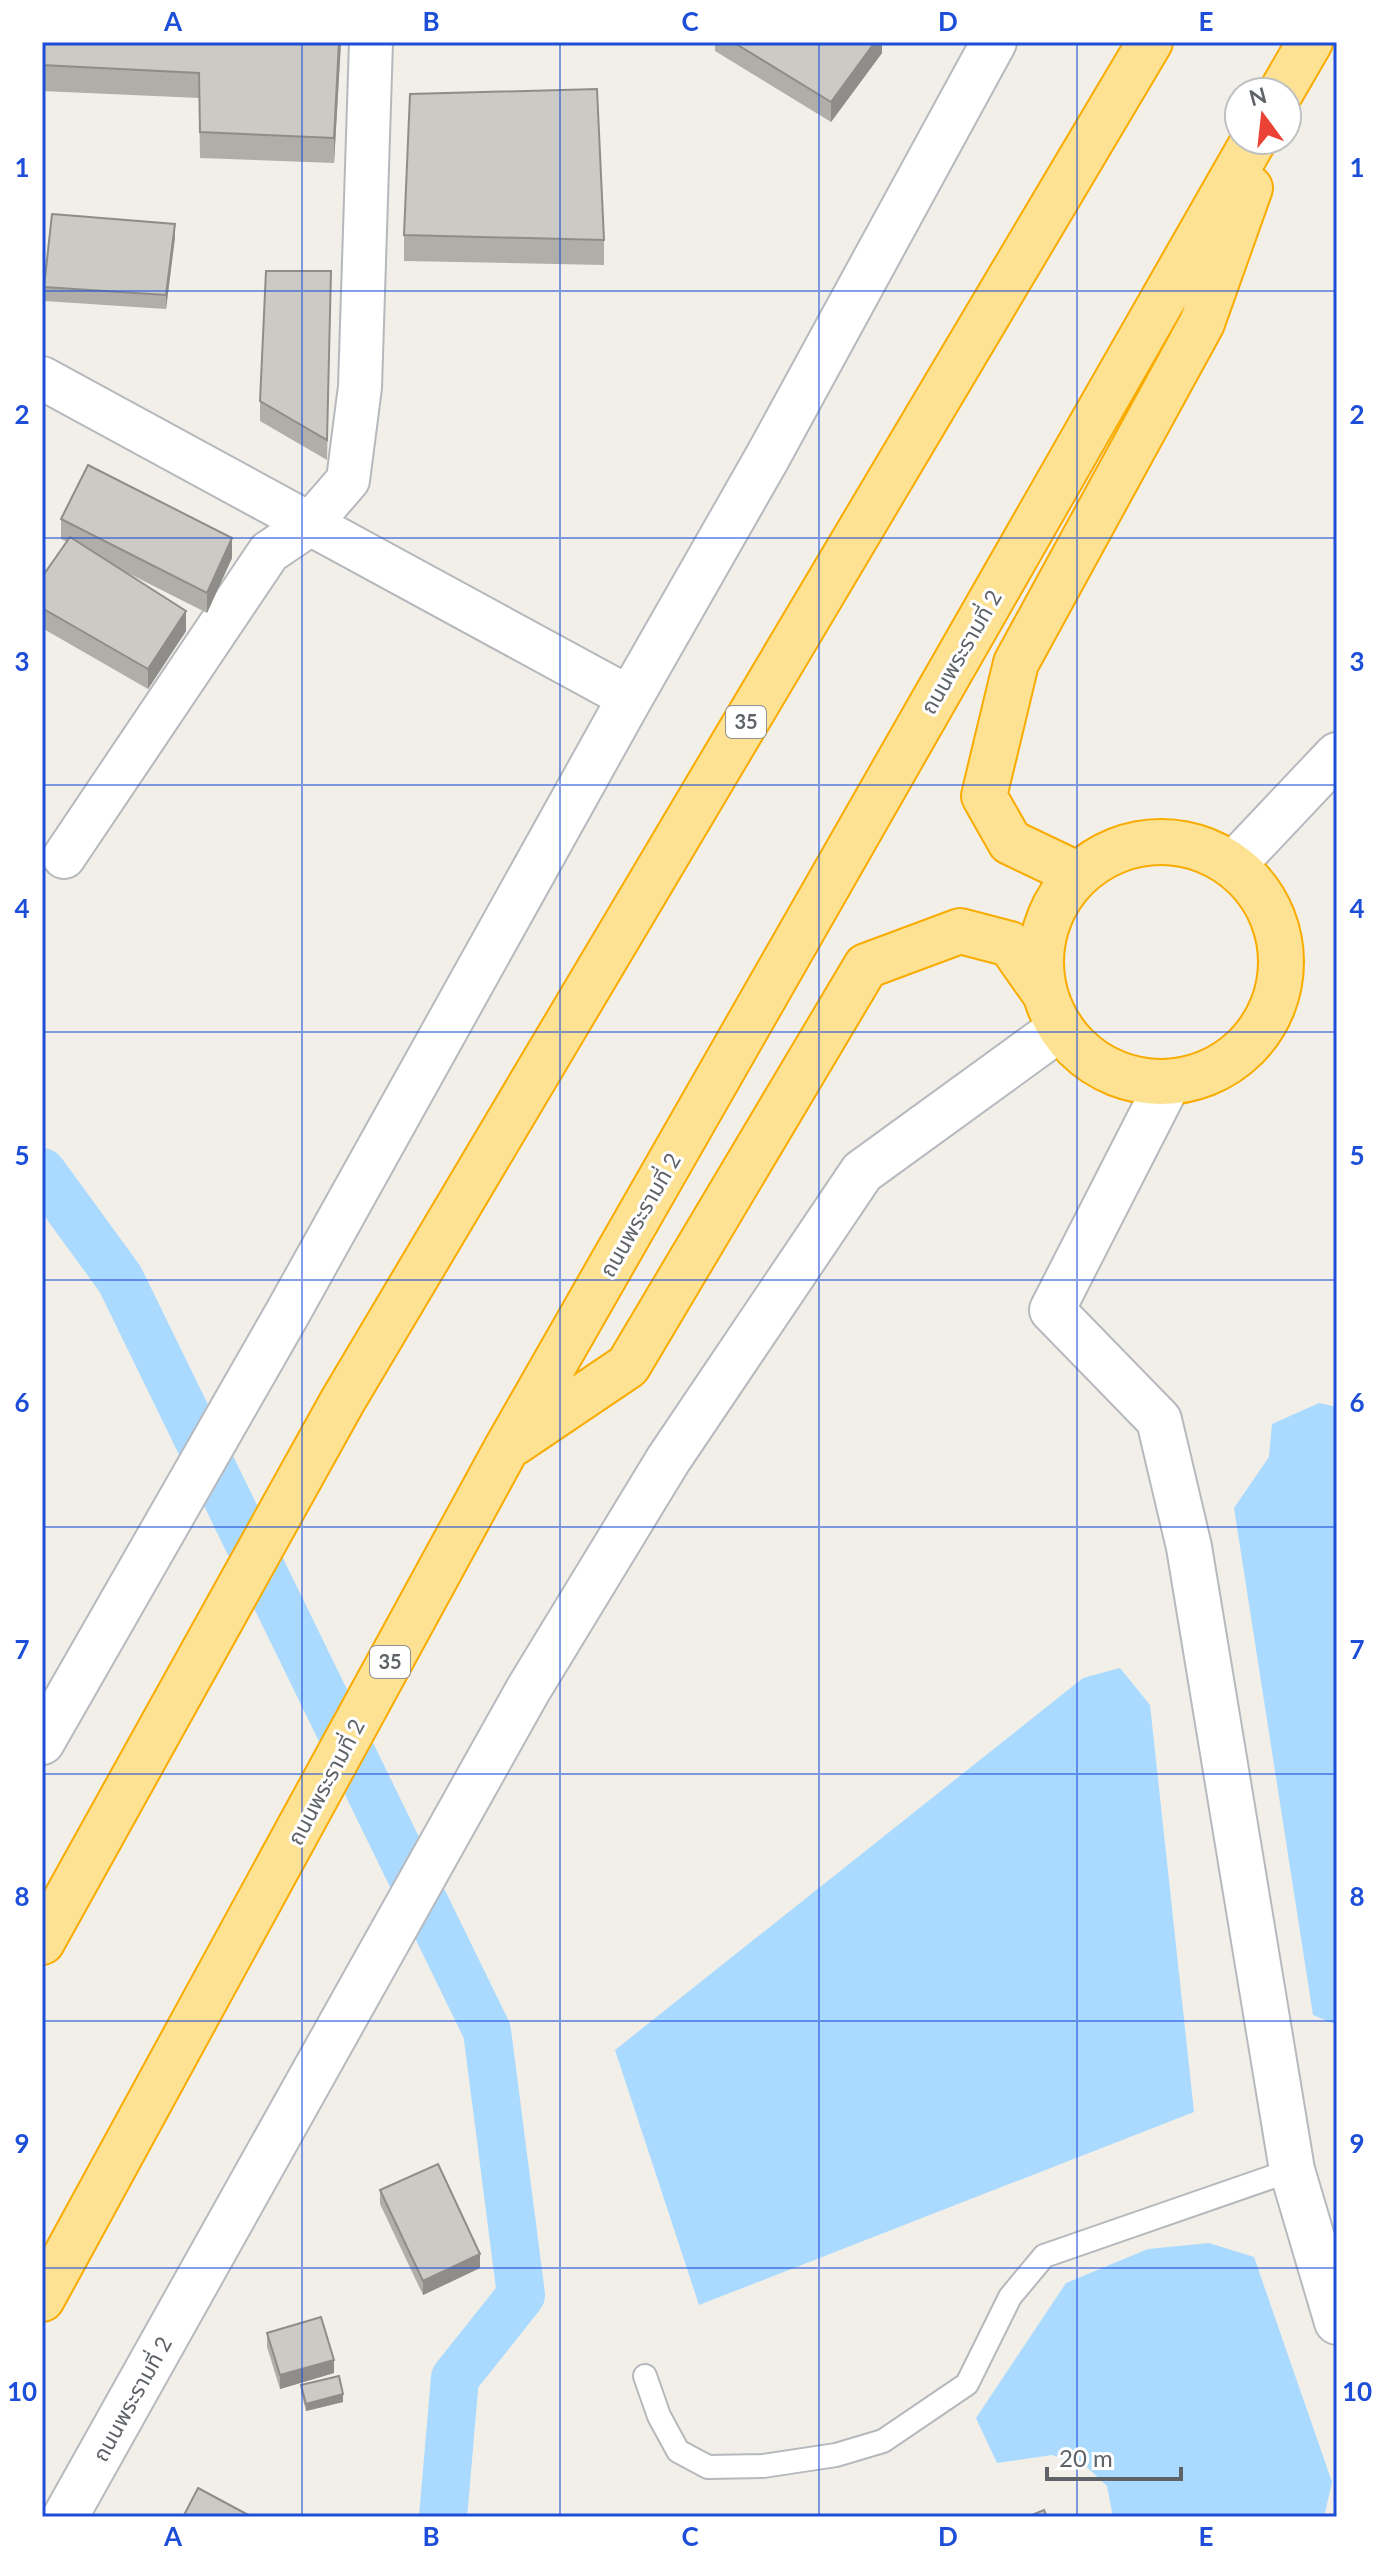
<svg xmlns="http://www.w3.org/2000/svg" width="1379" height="2559" font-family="Lato,'Noto Sans Thai',sans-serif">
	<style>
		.water { fill: #aadaff }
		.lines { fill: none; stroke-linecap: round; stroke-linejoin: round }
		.canal { stroke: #aadaff; stroke-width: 48 }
		.lane-casing { stroke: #b5b8bc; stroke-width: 26 }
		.street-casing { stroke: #b5b8bc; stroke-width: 46 }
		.secondary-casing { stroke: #b6babf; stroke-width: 48 }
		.highway-casing { stroke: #f9ab00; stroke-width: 48 }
		.lane { stroke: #fff; stroke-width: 22 }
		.street { stroke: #fff; stroke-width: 42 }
		.secondary { stroke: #fff; stroke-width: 44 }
		.highway { stroke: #fde293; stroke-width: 44 }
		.wall { fill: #afaea9 }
		.shaded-wall { fill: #8f8d8a }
		.building { fill: #cccac5; stroke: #8f8d8a; stroke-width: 2 }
		.grid { fill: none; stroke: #1d4ed8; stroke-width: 2; stroke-opacity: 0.55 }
		.labels { text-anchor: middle; stroke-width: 6; stroke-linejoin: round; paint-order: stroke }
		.shield { fill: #fff; stroke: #8f9295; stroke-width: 2 }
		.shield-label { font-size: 20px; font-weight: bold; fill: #5f6368 }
		.street-label { font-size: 22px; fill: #5f6368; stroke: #fff }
		.neatline { fill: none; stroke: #1d4ed8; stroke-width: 3 }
		.grid-label { font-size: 26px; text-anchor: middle; font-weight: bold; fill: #1d4ed8 }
	</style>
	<rect width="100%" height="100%" fill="#f1efe8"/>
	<path class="water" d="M 1319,1403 L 1337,1407 L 1337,2025 L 1313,2015 L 1234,1508 L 1269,1457 L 1272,1424 Z
		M 1120,1668 L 1150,1705 L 1194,2112 L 699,2305 L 615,2050 L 1083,1678 Z
		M 1209,2243 L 1254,2257 L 1332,2482 L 1324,2517 L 1113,2517 L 1107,2486 L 1088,2468 L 1052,2455 L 997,2463 L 976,2418 L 1066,2283 L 1148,2249 Z"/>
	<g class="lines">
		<path class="canal" d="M 42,1172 L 120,1279 L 487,2031 L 521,2295 L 455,2378 L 443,2517"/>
		<g class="lane-casing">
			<path id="lane" d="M 645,2376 L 659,2416 L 678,2451 L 708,2467 L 763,2466 L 836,2455 L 883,2441 L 967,2384 L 1010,2297 L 1044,2256 L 1292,2170"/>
		</g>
		<g class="street-casing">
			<path id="street" d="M 42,378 L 630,698
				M 64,857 L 269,552 L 309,525 L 348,480 L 360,387 L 371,42"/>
		</g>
		<g class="secondary-casing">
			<path id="secondary" d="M 1233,865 L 1337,755
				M 1168,1083 L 1052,1310 L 1159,1420 L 1189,1547 L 1292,2170 L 1337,2322
				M 42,1742 L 287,1314 L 630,698 L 767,458 L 994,42
				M 65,2517 L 528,1690 L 668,1460 L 862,1172 L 1059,1029"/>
		</g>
		<g class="highway-casing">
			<path id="highway" d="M 1281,92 L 1310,42
				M1041 962a120 120 0 1 1 240 0a120 120 0 1 1-240 0Z
				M 1077,874 L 1010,842 L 984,796 L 1016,663 L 1202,323 L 1250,188
				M 514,1443 L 628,1366 L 866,966 L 960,931 L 1010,944 L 1043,991
				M 42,1942 L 342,1402 L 1150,42
				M 42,2299 L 506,1449 L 1254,140"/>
		</g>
		<use href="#lane" class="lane"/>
		<use href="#street" class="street"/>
		<use href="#secondary" class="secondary"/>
		<use href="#highway" class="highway"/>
	</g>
	<path class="wall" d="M 42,42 L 341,42 L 334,163 L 200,158 L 199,98 L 42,91 Z
		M 715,42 L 882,42 L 882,53 L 831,122 L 715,51 Z
		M 404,235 L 604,240 L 604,265 L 404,261 Z
		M 175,237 L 166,309 L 44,301 L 44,287 Z
		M 331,291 L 327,460 L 260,421 L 260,401 Z
		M 61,519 L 232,558 L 207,613 L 118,568 L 186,631 L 148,689 L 42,628 L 42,577 L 67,542 L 61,539 Z
		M 380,2190 L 480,2268 L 423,2295 L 380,2204 Z
		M 267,2333 L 334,2373 L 280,2389 L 267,2347 Z
		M 301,2385 L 343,2402 L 306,2411 L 301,2392 Z"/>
	<path class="shaded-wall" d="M 339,42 L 341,42 L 334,163 L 334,138 Z
		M 875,42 L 882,42 L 882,53 L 831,122 L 831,102 Z
		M 175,224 L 175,237 L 166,309 L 166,295 Z
		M 232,538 L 232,558 L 207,613 L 207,593 Z
		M 186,611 L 186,631 L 148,689 L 148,669 Z
		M 480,2254 L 480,2268 L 423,2295 L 423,2281 Z
		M 334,2360 L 334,2373 L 280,2389 L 280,2375 Z
		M 343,2394 L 343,2402 L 306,2411 L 306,2404 Z"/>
	<path class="building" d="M 42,42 L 339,42 L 334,138 L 200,132 L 199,73 L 42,65 Z
		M 733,42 L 875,42 L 831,102 Z
		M 597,89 L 604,240 L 404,235 L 410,94 Z
		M 52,214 L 175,224 L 166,295 L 44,287 Z
		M 266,271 L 331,271 L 327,440 L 260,401 Z
		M 88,465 L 232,538 L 207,593 L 61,519 Z
		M 70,537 L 186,611 L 148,669 L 42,608 L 42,577 Z
		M 438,2164 L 480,2254 L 423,2281 L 380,2190 Z
		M 321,2317 L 334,2360 L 280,2375 L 267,2333 Z
		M 339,2376 L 343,2394 L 306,2404 L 301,2385 Z
		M 198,2488 L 252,2517 L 183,2517 Z
		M 1044,2510 L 1047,2517 L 1027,2517 Z"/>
	<path class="grid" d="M 302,42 L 302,2517M 560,42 L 560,2517M 819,42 L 819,2517M 1077,42 L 1077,2517M 42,291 L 1337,291M 42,538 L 1337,538M 42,785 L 1337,785M 42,1032 L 1337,1032M 42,1280 L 1337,1280M 42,1527 L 1337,1527M 42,1774 L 1337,1774M 42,2021 L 1337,2021M 42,2268 L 1337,2268"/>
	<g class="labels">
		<g class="shield">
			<rect x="726" y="706" width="40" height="32" rx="6"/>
			<rect x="370" y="1646" width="40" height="32" rx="6"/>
		</g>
		<g class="shield-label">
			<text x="746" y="729">35</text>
			<text x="390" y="1669">35</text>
		</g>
		<g class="street-label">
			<text transform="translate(961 652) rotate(-60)" y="8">ถนนพระรามที่ 2</text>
			<text transform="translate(640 1215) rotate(-60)" y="8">ถนนพระรามที่ 2</text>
			<text transform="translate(326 1782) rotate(-62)" y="8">ถนนพระรามที่ 2</text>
			<text transform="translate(132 2399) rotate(-61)" y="8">ถนนพระรามที่ 2</text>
		</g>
	</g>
	<rect width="1379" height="2559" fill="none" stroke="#ffffff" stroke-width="88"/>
	<g transform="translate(1263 116) rotate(345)"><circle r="38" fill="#ffffff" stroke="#bfc1c3" stroke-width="2"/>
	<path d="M0-6L14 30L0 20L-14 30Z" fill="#ea4335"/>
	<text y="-12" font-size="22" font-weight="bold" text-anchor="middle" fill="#5f6368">N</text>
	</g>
	<path d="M1047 2467v12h134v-12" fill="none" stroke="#5f6368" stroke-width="4"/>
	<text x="1059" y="2467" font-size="24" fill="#5f6368" stroke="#ffffff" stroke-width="6" paint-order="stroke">20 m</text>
	<rect x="44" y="44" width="1291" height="2471" class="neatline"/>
	<g class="grid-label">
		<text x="173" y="31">A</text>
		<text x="431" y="31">B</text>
		<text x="690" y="31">C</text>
		<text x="948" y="31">D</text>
		<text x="1206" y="31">E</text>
		<text x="22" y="177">1</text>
		<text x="1357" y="177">1</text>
		<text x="22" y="424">2</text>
		<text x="1357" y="424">2</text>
		<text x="22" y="671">3</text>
		<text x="1357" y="671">3</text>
		<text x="22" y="918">4</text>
		<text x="1357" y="918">4</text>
		<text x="22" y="1165">5</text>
		<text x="1357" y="1165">5</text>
		<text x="22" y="1412">6</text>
		<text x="1357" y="1412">6</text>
		<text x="22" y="1659">7</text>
		<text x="1357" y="1659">7</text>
		<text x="22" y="1906">8</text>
		<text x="1357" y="1906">8</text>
		<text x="22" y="2153">9</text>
		<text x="1357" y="2153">9</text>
		<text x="22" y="2401">10</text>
		<text x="1357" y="2401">10</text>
		<text x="173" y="2546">A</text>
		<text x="431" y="2546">B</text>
		<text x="690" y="2546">C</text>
		<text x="948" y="2546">D</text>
		<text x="1206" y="2546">E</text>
	</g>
</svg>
